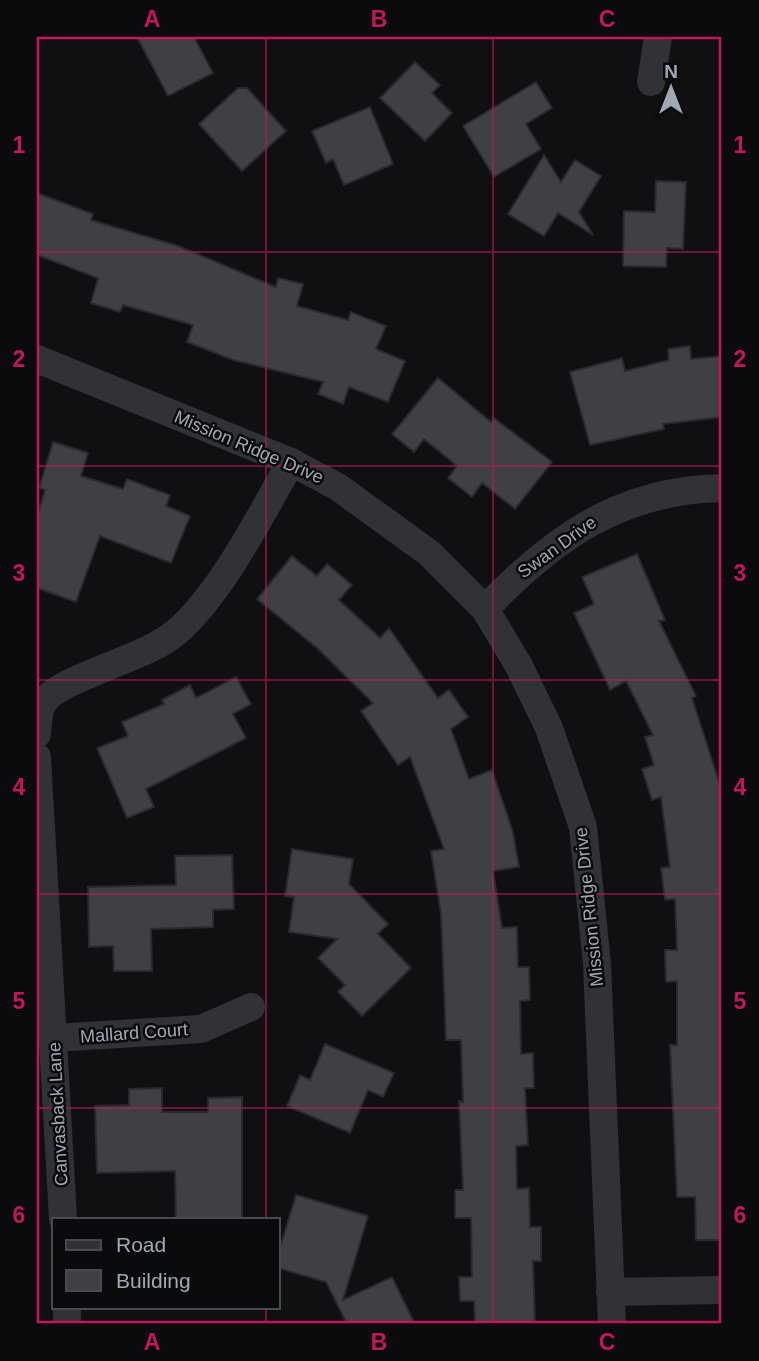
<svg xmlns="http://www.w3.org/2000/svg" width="759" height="1361" font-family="Helvetica,sans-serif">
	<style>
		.building { fill: #3f4045; stroke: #2a2a2e; stroke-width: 2 }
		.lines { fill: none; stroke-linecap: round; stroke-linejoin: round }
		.minor { stroke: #313237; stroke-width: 28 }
		.grid { fill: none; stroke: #c2185b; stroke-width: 2; stroke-opacity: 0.55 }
		.labels { text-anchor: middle; stroke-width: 5; stroke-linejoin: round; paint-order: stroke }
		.street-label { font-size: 18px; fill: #a1a8b3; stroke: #0b0b0d }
		.neatline { fill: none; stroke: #c2185b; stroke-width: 2.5 }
		.grid-label { font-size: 23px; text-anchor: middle; font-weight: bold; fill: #c2185b }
	</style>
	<rect width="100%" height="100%" fill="#101012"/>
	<path class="building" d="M 137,37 L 194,37 L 213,73 L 168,96 Z
		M 415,62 L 440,85 L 432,93 L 452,113 L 425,141 L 380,98 Z
		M 536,82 L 552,108 L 526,124 L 541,149 L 494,177 L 463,126 Z
		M 238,88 L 247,88 L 286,131 L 242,171 L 199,124 Z
		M 370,107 L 393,164 L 344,185 L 333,159 L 326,163 L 312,131 Z
		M 544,155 L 561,182 L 575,160 L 601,176 L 579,212 L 593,235 L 558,213 L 544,236 L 508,214 Z
		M 656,181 L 686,182 L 683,249 L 667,248 L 666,267 L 623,266 L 624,211 L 655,212 Z
		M 37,193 L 93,214 L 91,220 L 178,246 L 276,287 L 278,278 L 303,284 L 297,306 L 348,320 L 351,312 L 386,326 L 376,349 L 405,361 L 388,402 L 349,387 L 343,404 L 318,394 L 323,382 L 233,360 L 187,342 L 193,325 L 123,305 L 120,312 L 91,303 L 98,278 L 37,255 Z
		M 690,346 L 691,359 L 722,356 L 722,417 L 663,424 L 664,429 L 590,445 L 570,372 L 622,358 L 625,371 L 669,360 L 668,349 Z
		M 438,378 L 491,422 L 494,418 L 552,462 L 515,509 L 482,483 L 472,497 L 448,478 L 457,466 L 424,439 L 414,452 L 392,434 Z
		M 53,442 L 88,453 L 81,476 L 123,489 L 127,479 L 170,495 L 166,506 L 190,516 L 171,563 L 100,536 L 76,602 L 37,588 L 37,517 L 45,490 L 39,488 Z
		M 637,554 L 665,620 L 659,621 L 696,696 L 692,698 L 722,791 L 722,1240 L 696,1240 L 695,1197 L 677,1197 L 670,1045 L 677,1045 L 677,981 L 666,982 L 665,950 L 677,950 L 675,899 L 665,900 L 661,868 L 670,867 L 661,797 L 652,800 L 642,769 L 654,765 L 645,737 L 653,735 L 626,681 L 610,690 L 574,613 L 594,604 L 582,577 Z
		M 292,556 L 317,576 L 327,564 L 352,585 L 339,600 L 380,638 L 389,628 L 438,698 L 449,690 L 468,717 L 451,729 L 469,779 L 492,770 L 513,832 L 519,867 L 493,871 L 502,928 L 517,927 L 518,967 L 529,967 L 530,1000 L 520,1001 L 521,1054 L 533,1053 L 534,1088 L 525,1088 L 528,1145 L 516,1146 L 517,1189 L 529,1188 L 530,1227 L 541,1227 L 541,1261 L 533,1261 L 535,1324 L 475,1324 L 474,1301 L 460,1301 L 459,1277 L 472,1277 L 471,1218 L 455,1218 L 455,1190 L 463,1190 L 459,1101 L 463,1102 L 461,1040 L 446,1040 L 441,914 L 431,851 L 444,849 L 410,757 L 398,765 L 361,711 L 373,703 L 317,648 L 257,599 Z
		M 236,677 L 251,704 L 233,714 L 246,738 L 146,789 L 154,807 L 127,818 L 97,748 L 128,736 L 122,722 L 164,704 L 162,700 L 190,685 L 196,698 Z
		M 292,849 L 353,859 L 349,884 L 388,924 L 378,934 L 411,968 L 362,1016 L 338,992 L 345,985 L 318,958 L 337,939 L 289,932 L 294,897 L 285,896 Z
		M 232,855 L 234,909 L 213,910 L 213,927 L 151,929 L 152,971 L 114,971 L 113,946 L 89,947 L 88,887 L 176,885 L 175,856 Z
		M 325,1044 L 394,1073 L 383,1097 L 368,1090 L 350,1133 L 287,1106 L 300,1075 L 310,1080 Z
		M 162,1088 L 162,1112 L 208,1112 L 208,1098 L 242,1097 L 242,1219 L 176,1219 L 175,1171 L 97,1173 L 95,1106 L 129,1105 L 129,1089 Z
		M 296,1195 L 368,1216 L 343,1300 L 392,1277 L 415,1324 L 347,1324 L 326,1282 L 278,1268 L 278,1254 Z"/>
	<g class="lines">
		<path class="minor" d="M 651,82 L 658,37
			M 37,359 L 291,462 L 338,487 L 429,553 L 485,609 L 519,666 L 549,728 L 583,827 L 597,964 L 612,1324
			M 485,609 C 553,538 620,490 722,488
			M 37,734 C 38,725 38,710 43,703 C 56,679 146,658 174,634 C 221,595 261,514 291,462
			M 37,757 L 63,1219
			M 54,1038 L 201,1029 L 251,1007
			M 610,1292 L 722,1290
			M 67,1307 L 67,1324"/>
	</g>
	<path class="grid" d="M 266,37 L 266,1219M 493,37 L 493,1324M 37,252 L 722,252M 37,466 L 722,466M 37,680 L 722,680M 37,894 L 722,894M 37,1108 L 722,1108M 266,1307 L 266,1324"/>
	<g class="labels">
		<g class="street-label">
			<text transform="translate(249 447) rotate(23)" y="6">Mission Ridge Drive</text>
			<text transform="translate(557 547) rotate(-36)" y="6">Swan Drive</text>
			<text transform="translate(589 907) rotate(-96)" y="6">Mission Ridge Drive</text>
			<text transform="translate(134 1033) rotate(-4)" y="6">Mallard Court</text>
			<text transform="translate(58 1114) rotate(-93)" y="6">Canvasback Lane</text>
		</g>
	</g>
	<rect width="759" height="1361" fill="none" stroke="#0b0b0d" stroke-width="77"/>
	<rect x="52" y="1218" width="228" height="91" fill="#0b0b0d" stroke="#474a4f" stroke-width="2"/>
	<rect x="66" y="1240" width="35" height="10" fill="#313237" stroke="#474a4f" stroke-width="2"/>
	<text x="116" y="1252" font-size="21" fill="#a1a8b3">Road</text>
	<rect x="66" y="1270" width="35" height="21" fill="#3f4045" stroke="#474a4f" stroke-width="2"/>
	<text x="116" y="1288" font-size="21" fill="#a1a8b3">Building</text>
	<g transform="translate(671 88)" stroke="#0b0b0d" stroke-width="5" paint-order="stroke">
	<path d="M0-5L12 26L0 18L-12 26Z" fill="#a1a8b3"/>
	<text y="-10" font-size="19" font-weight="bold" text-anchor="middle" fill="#a1a8b3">N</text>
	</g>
	<rect x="38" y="38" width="682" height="1284" class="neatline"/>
	<g class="grid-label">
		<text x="152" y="27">A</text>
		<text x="379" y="27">B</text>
		<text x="607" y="27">C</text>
		<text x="19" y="153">1</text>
		<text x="740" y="153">1</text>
		<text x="19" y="367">2</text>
		<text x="740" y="367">2</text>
		<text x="19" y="581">3</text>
		<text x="740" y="581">3</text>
		<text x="19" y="795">4</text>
		<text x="740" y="795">4</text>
		<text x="19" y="1009">5</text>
		<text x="740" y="1009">5</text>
		<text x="19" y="1223">6</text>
		<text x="740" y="1223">6</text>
		<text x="152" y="1350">A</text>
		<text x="379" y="1350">B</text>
		<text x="607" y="1350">C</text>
	</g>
</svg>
